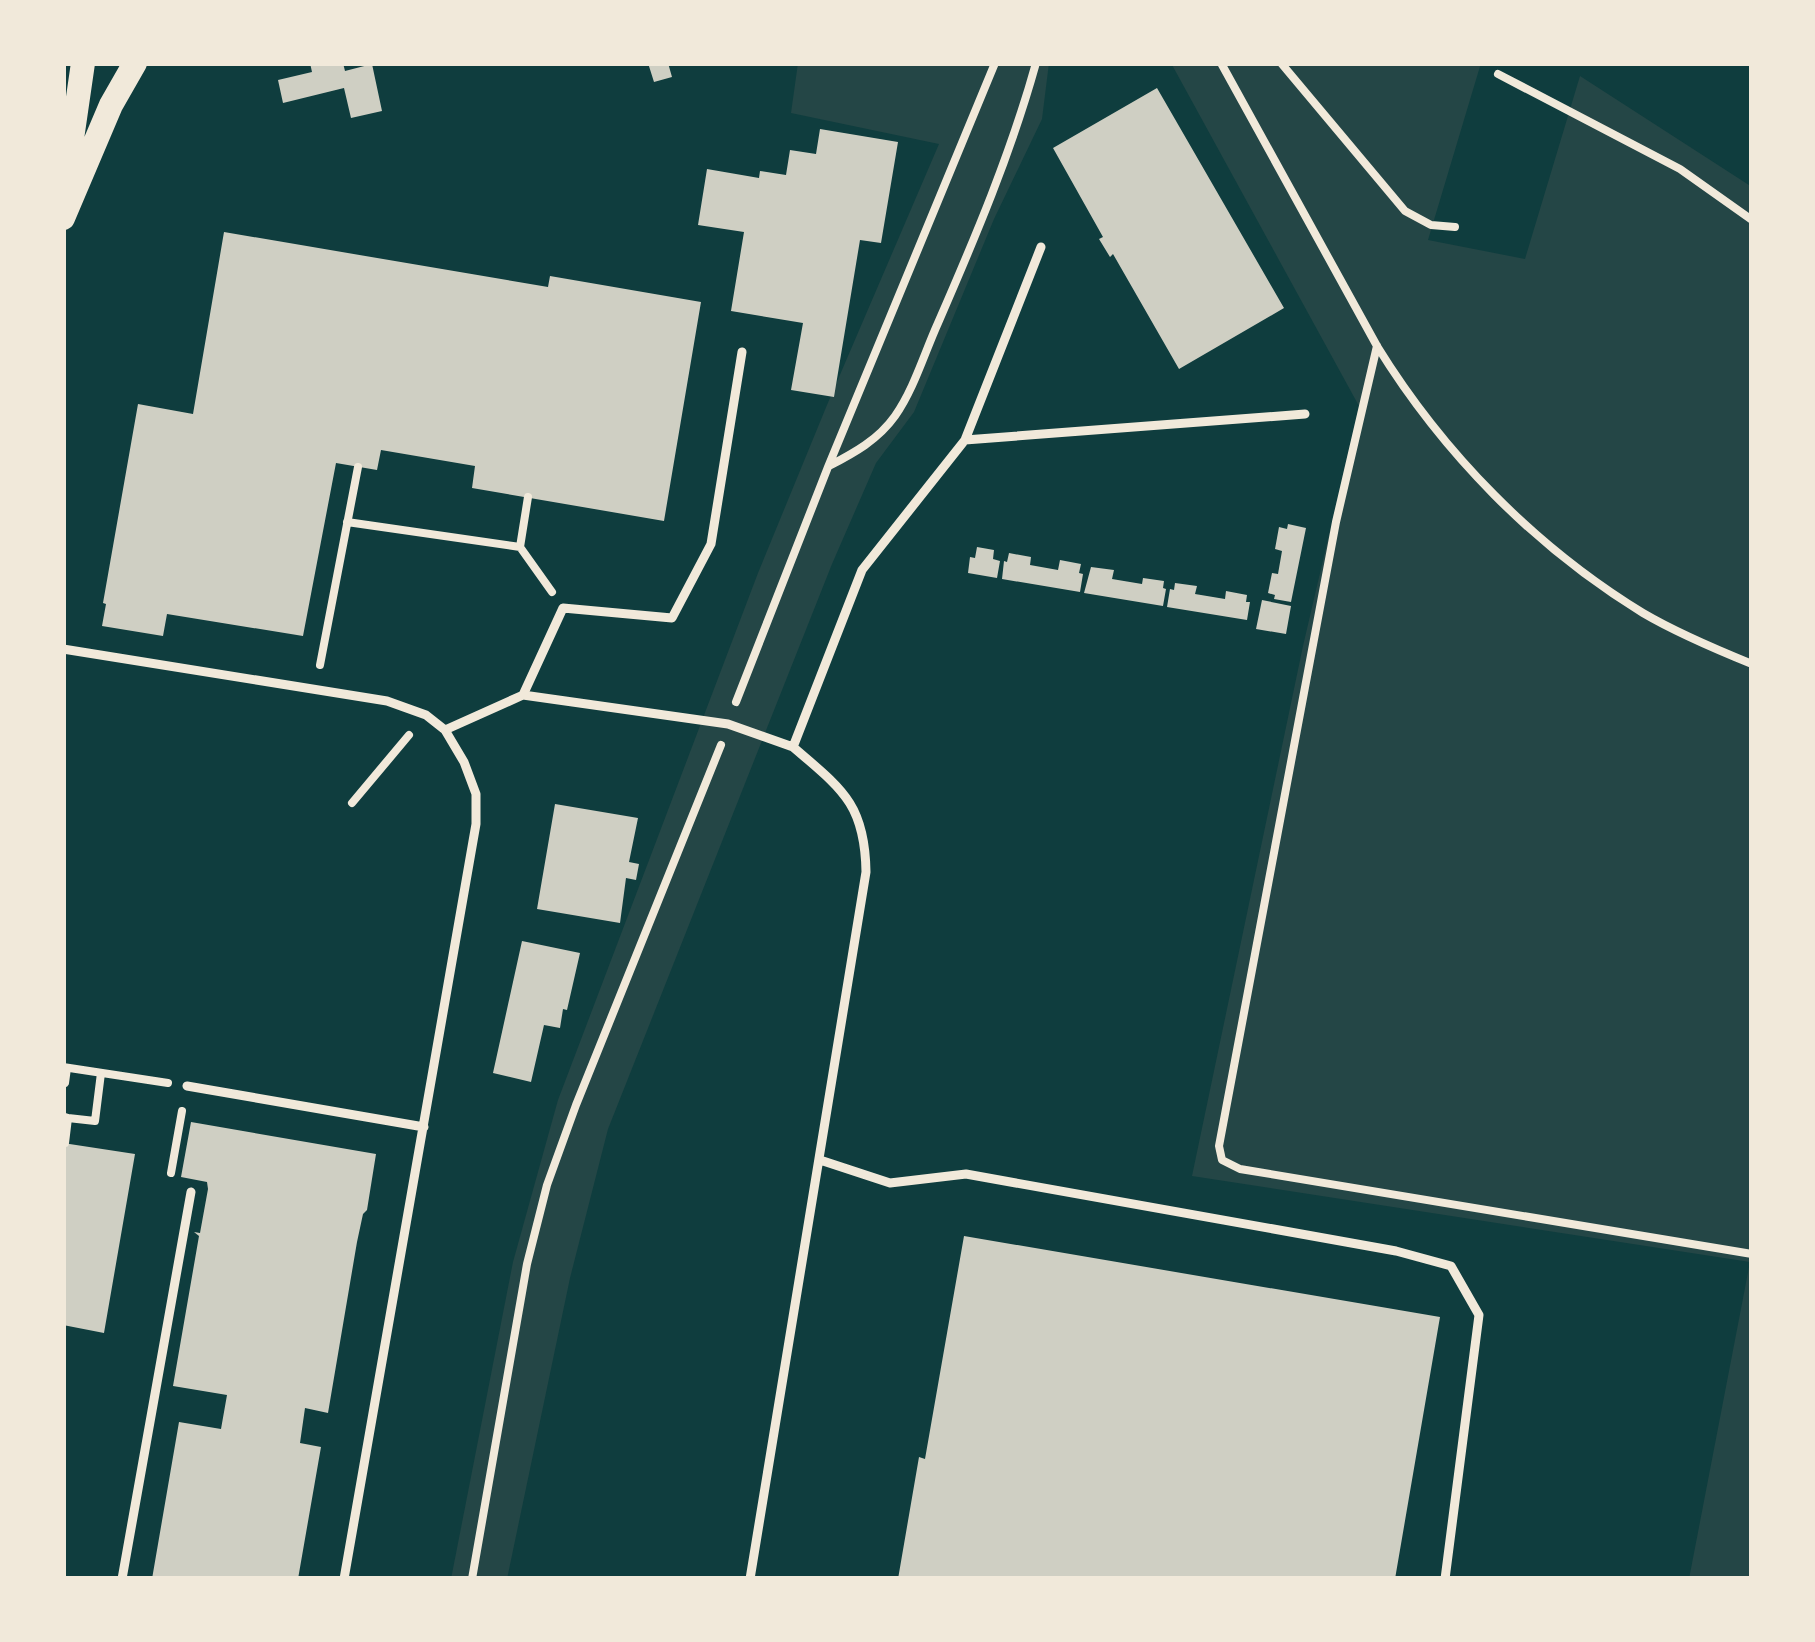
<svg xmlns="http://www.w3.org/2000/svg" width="1815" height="1642" font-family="'Crimson Pro',serif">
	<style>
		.green { fill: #244646 }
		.building { fill: #cfcfc3 }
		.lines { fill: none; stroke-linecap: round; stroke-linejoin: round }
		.path { stroke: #f1e9da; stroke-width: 8 }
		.service { stroke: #f1e9da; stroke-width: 9 }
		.secondary { stroke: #f1e9da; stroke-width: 24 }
	</style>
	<rect width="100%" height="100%" fill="#0f3d3e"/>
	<path class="green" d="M 798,63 L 1049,63 L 1042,119 L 994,219 L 914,412 L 876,463 L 832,564 L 608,1129 L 570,1278 L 507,1579 L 451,1579 L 513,1262 L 558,1100 L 758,573 L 827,405 L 939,144 L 791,113 Z
		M 1171,63 L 1481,63 L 1428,240 L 1525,259 L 1580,76 L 1752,187 L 1752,1579 L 1689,1579 L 1750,1262 L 1192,1176 L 1303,646 L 1359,406 Z"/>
	<path class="building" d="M 310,63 L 343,63 L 345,71 L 372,64 L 382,111 L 351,118 L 344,88 L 283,103 L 278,80 L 312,72 Z
		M 648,63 L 668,63 L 672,77 L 654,82 Z
		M 1157,88 L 1284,308 L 1179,369 L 1113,254 L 1110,257 L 1099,239 L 1103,237 L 1053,148 Z
		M 820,129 L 898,142 L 881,243 L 860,240 L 834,397 L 791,390 L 803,323 L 731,311 L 744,232 L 698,225 L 707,169 L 759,178 L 760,171 L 786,175 L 790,150 L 816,154 Z
		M 224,232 L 548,287 L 550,276 L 701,302 L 664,521 L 472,488 L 475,466 L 381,450 L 377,470 L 336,463 L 303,636 L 167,614 L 163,636 L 102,626 L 106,604 L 103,603 L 138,404 L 193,414 Z
		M 1288,524 L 1306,528 L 1291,602 L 1274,599 L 1275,595 L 1268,593 L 1272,573 L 1278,574 L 1282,551 L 1275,549 L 1279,527 L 1287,529 Z
		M 977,547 L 994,550 L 993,559 L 1000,561 L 997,578 L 968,573 L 970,557 L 975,558 Z
		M 1009,553 L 1031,557 L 1030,565 L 1058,570 L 1060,560 L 1081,564 L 1079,573 L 1083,574 L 1080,592 L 1002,579 L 1004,561 L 1007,562 Z
		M 1091,567 L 1114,570 L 1112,579 L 1142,584 L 1143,578 L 1164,581 L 1163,588 L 1166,589 L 1163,606 L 1084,593 Z
		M 1175,583 L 1197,586 L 1195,594 L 1225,599 L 1226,591 L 1247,595 L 1246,602 L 1250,602 L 1247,620 L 1167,607 L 1170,589 L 1174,590 Z
		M 1262,600 L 1291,606 L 1286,634 L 1256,629 Z
		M 555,804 L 638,818 L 629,862 L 639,864 L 636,880 L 626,878 L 620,923 L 537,909 Z
		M 522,941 L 580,953 L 567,1010 L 563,1009 L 560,1028 L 544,1025 L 531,1082 L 493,1073 Z
		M 191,1122 L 376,1154 L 367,1210 L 363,1214 L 357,1242 L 328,1413 L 305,1408 L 300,1443 L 321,1447 L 298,1579 L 152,1579 L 179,1422 L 221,1429 L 227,1395 L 173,1386 L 199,1236 L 194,1232 L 200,1233 L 208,1189 L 207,1182 L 181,1177 Z
		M 63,1143 L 135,1154 L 104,1333 L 63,1325 Z
		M 964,1236 L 1440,1317 L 1395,1579 L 898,1579 L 919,1457 L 925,1459 Z"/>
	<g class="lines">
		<path class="path" d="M 1221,63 L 1377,346 C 1443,453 1535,547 1643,613 C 1677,633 1715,649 1752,664
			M 1281,63 L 1405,211 L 1431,225 L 1455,227
			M 1498,74 L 1680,169 L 1752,220
			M 1377,346 L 1336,522 L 1219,1146 L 1222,1160 L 1240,1169 L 1752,1254
			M 829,466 C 854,453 878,440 895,416 C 914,389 924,354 938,323 C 975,238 1011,153 1036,63
			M 347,522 L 520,547 L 528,497
			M 520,547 L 552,592
			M 320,665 L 358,467
			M 736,702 L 828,467 L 995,63
			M 352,803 L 409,735
			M 63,1067 L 168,1083
			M 63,1082 L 65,1083 L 67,1068
			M 68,1118 L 95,1121 L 101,1073
			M 65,1143 L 68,1118 L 65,1117
			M 171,1173 L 182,1111
			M 472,1579 L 527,1264 L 547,1185 L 576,1105 L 721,745"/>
		<path class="service" d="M 965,440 L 1305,414
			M 63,649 L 387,701 L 426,715 L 445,730 L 464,762 L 476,794 L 476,824 L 344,1579
			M 523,695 L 563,608 L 672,618 L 711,544 L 742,352
			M 445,730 L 523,695 L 728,724 L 793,747 L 862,570 L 965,440 L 1041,247
			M 187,1086 L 424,1127
			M 820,1160 L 890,1183 L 966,1174 L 1396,1251 L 1451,1266 L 1479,1315 L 1445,1579
			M 122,1579 L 191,1192
			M 750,1579 L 866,872 C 865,804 842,789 793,747"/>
		<path class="secondary" d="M 64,194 L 83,63
			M 63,218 L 111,105 L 135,63"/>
	</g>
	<rect width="1815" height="1642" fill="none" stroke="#f1e9da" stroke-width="132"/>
</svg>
